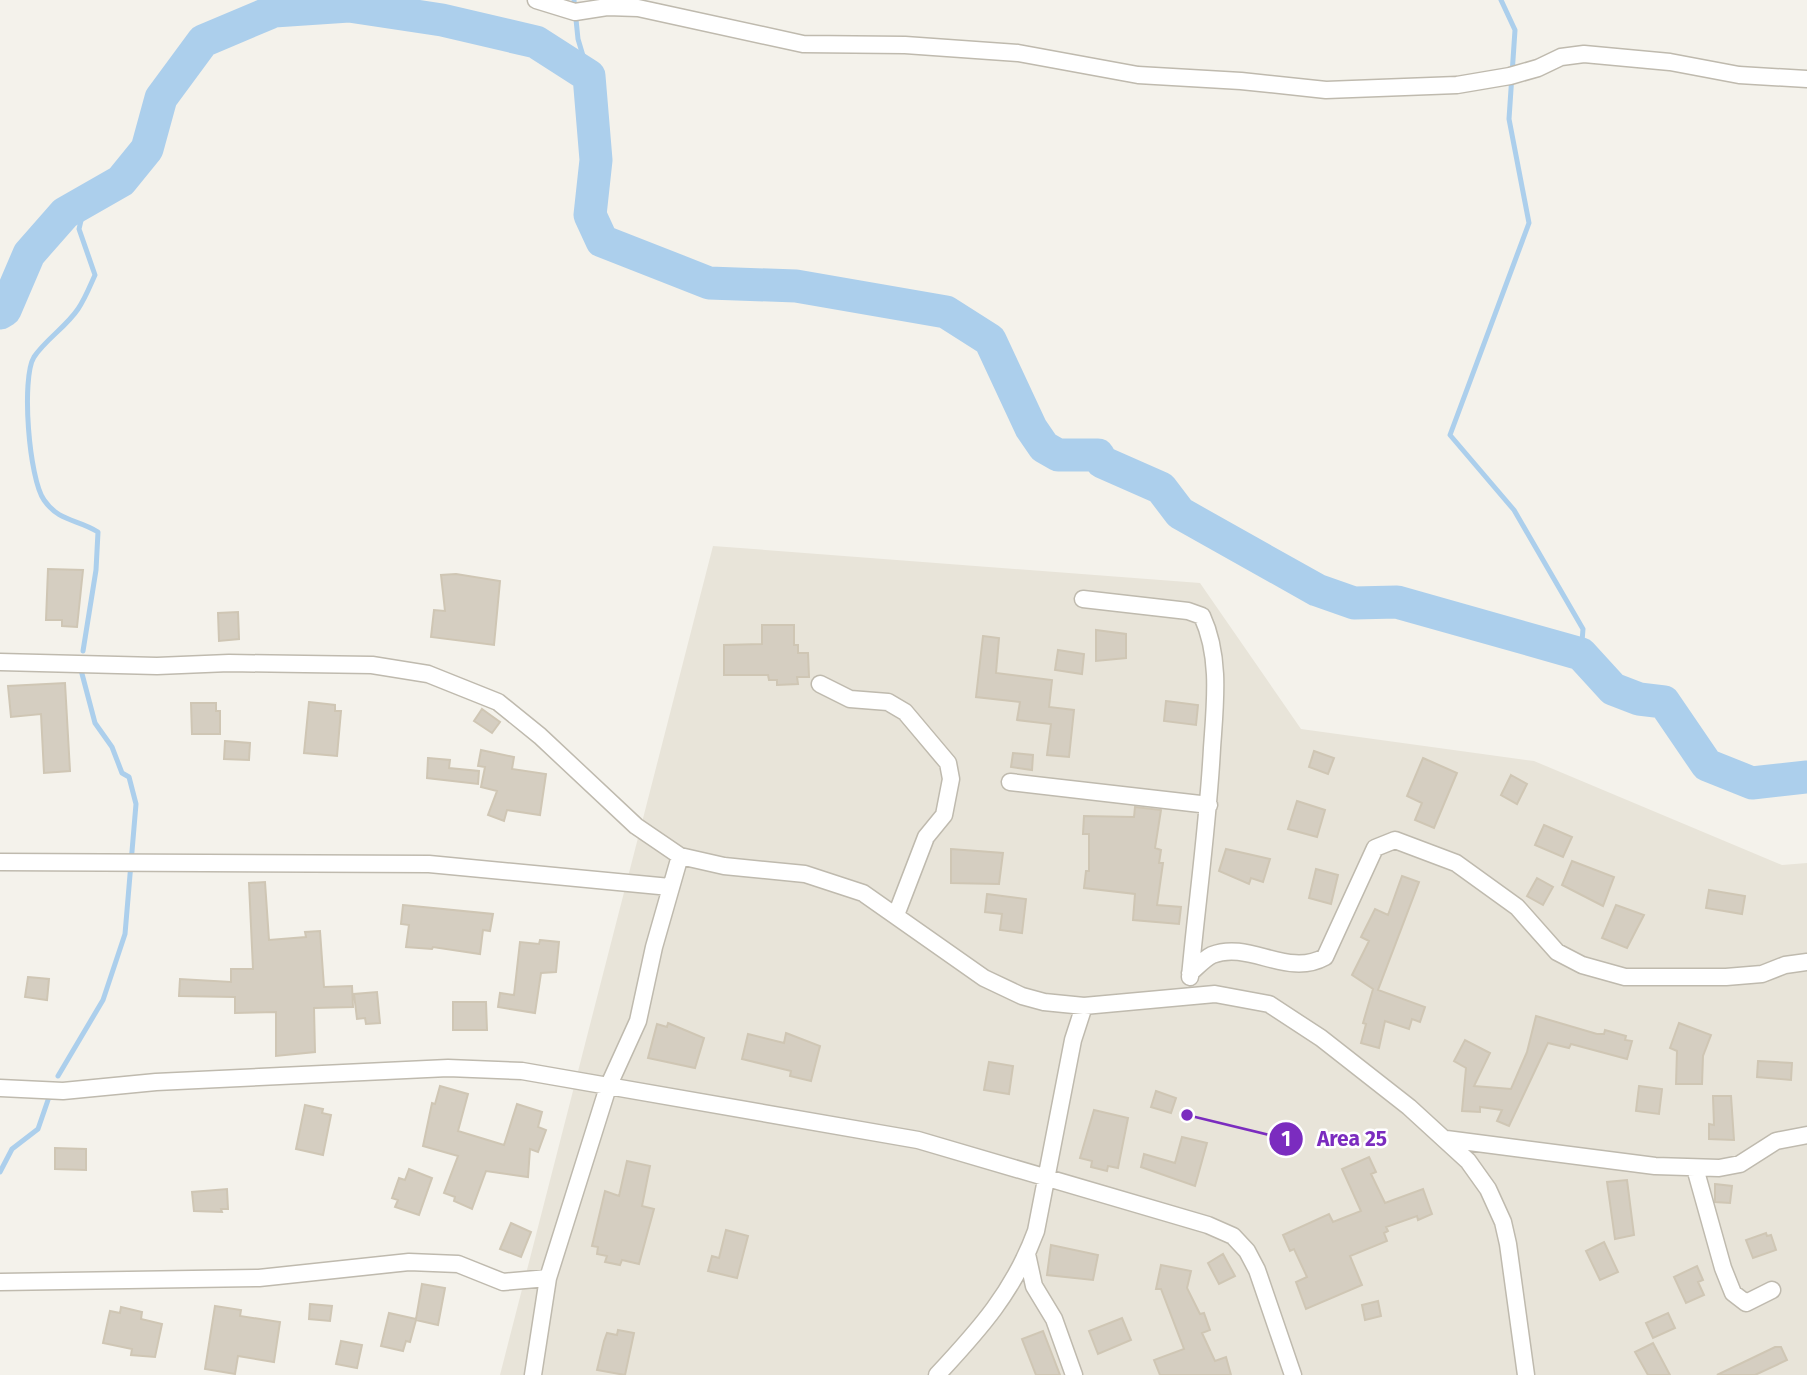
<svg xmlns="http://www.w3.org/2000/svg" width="1807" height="1375" font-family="'Fira Sans',sans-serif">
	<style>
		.residential { fill: #e8e4d9 }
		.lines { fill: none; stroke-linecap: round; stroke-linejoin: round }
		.stream { stroke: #accfec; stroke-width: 5 }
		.river { stroke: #accfec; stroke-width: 33 }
		.building { fill: #d5cec1; stroke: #cfc6b4; stroke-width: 2 }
		.minor-casing { stroke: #bfbaae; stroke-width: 19 }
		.minor { stroke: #fff; stroke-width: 16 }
		.leader { fill: none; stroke: #7b2cbf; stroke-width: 2.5 }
		.callout-dot { fill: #7b2cbf; stroke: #fff; stroke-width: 2.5 }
		.mark-label { font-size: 21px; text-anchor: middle; font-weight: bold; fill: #fff }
		.callout-label { font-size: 21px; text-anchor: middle; font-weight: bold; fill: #7b2cbf; stroke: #fff; stroke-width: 5; stroke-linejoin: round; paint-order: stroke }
	</style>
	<rect width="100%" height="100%" fill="#f4f2eb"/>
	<path class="residential" d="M 713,546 L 1200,583 L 1301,729 L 1534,761 L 1782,865 L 1807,863 L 1807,1375 L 500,1375 Z"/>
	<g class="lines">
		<path class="stream" d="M 574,0 L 578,39 L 589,76
			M 1501,0 L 1515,30 L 1509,119 L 1529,223 L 1450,435 L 1514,510 L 1583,629 L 1581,654
			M 83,651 L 96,570 L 98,532 C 78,519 59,522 44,500 C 29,479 21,378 34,357 C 46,339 66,327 78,309 C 85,299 90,286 95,275 L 79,229 L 86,200
			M 58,1076 L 103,1000 L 125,934 L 136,804 L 129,777 L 122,773 L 112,747 L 95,723 L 81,670
			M 0,1172 L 12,1149 L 38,1129 L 48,1100"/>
		<path class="river" d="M 0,313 L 5,310 L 29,254 L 65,213 L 121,181 L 147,149 L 161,98 L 203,41 L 274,11 L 349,6 L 442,20 L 536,42 L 589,76 L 596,160 L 590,215 L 602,241 L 709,283 L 796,286 L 946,312 L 990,340 L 1031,428 L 1044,447 L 1058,455 L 1098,455 L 1102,462 L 1161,488 L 1180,513 L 1317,590 L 1354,603 L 1397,602 L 1581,654 L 1613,689 L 1639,699 L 1664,702 L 1707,765 L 1752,783 L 1807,777"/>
	</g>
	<path class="building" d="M 48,569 L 83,570 L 77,627 L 62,626 L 62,620 L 46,620 Z
		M 456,574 L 500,581 L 494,645 L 431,637 L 434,610 L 445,611 L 441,575 Z
		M 238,612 L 239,639 L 219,641 L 218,613 Z
		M 762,625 L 794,625 L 794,645 L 798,645 L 798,653 L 808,653 L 809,677 L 797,677 L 798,684 L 777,685 L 777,680 L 769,680 L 768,675 L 724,675 L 724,645 L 762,644 Z
		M 1096,630 L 1126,634 L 1126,658 L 1096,661 Z
		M 983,636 L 999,638 L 996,673 L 1052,680 L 1049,707 L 1074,710 L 1069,757 L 1047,755 L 1051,724 L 1017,720 L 1020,702 L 976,697 Z
		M 1058,650 L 1084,654 L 1082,674 L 1055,670 Z
		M 65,683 L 70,771 L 44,773 L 41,714 L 11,717 L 8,686 Z
		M 1166,701 L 1198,705 L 1196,725 L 1164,721 Z
		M 309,702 L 335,705 L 335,711 L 341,711 L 337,756 L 304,753 Z
		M 191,703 L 216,703 L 216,711 L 220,711 L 220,734 L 192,734 Z
		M 482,709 L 500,722 L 492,733 L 474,721 Z
		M 225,741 L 250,743 L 249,760 L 224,759 Z
		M 481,750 L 514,757 L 512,769 L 546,774 L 540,815 L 507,810 L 504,821 L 488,815 L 497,791 L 481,787 L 485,767 L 478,766 Z
		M 1314,751 L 1334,758 L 1328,774 L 1309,767 Z
		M 1013,753 L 1033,755 L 1032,770 L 1011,767 Z
		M 428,758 L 450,760 L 449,768 L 479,771 L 478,784 L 427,778 Z
		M 1423,758 L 1457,773 L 1434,828 L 1415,820 L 1422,803 L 1407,796 Z
		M 1511,775 L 1527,784 L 1517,804 L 1501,795 Z
		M 1297,801 L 1325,810 L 1317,837 L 1288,829 Z
		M 1135,807 L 1161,810 L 1155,848 L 1161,850 L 1159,863 L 1163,863 L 1157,905 L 1181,907 L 1179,924 L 1133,920 L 1135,894 L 1084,888 L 1086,871 L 1089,871 L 1089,834 L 1083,834 L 1084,816 L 1134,817 Z
		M 1544,825 L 1572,837 L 1563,857 L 1535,845 Z
		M 951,849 L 1003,853 L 999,884 L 951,883 Z
		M 1226,849 L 1270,859 L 1263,882 L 1251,878 L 1249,884 L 1219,871 Z
		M 1572,861 L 1614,877 L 1603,906 L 1562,885 Z
		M 1316,869 L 1338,875 L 1331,904 L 1309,898 Z
		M 1402,876 L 1419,882 L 1378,990 L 1425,1007 L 1420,1022 L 1412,1019 L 1409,1029 L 1385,1021 L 1379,1048 L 1361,1043 L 1366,1024 L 1363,1023 L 1373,989 L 1352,975 L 1369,941 L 1361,937 L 1375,909 L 1388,915 Z
		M 1537,878 L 1553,887 L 1543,905 L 1527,896 Z
		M 265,882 L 269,940 L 306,937 L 305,932 L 320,931 L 324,987 L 352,986 L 353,1007 L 314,1008 L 315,1052 L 276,1056 L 276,1012 L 235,1013 L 235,997 L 179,996 L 180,979 L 231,982 L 231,969 L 253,969 L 249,883 Z
		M 1709,890 L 1745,896 L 1742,914 L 1706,908 Z
		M 987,894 L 1026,899 L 1022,933 L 1000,930 L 1002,914 L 985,912 Z
		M 403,905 L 493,914 L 490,931 L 483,930 L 480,954 L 433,947 L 432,949 L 406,947 L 409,925 L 401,924 Z
		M 1616,905 L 1644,915 L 1627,948 L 1602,938 Z
		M 540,940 L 559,942 L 556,972 L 541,973 L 535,1013 L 498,1007 L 500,993 L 514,995 L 520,942 L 539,944 Z
		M 28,977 L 49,979 L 47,1000 L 25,997 Z
		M 377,992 L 380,1023 L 366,1024 L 365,1018 L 357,1019 L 354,994 Z
		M 453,1002 L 486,1002 L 487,1030 L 453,1030 Z
		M 1536,1016 L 1597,1034 L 1604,1034 L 1605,1030 L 1626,1036 L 1625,1040 L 1632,1041 L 1627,1059 L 1571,1044 L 1569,1048 L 1548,1043 L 1509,1126 L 1497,1121 L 1502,1110 L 1480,1107 L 1480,1112 L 1462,1111 L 1466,1068 L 1454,1061 L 1465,1040 L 1490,1053 L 1474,1086 L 1511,1089 L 1527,1052 Z
		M 668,1023 L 704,1038 L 695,1068 L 648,1058 L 657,1024 L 667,1027 Z
		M 1679,1023 L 1711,1035 L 1703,1056 L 1702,1084 L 1676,1084 L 1677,1051 L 1670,1048 Z
		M 786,1033 L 820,1046 L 811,1081 L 790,1076 L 791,1071 L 742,1059 L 748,1034 L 784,1043 Z
		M 1758,1061 L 1792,1063 L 1791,1080 L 1757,1077 Z
		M 989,1062 L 1013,1066 L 1009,1094 L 984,1090 Z
		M 440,1086 L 468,1094 L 458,1131 L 504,1145 L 517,1104 L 542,1112 L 538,1127 L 546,1130 L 538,1152 L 530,1149 L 528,1177 L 486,1171 L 472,1209 L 454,1201 L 455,1197 L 444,1193 L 458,1156 L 423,1146 L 432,1103 L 435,1104 Z
		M 1639,1086 L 1662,1089 L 1659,1114 L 1636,1111 Z
		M 1156,1091 L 1176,1098 L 1171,1113 L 1151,1107 Z
		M 1713,1096 L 1731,1096 L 1734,1140 L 1709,1139 L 1709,1124 L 1714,1125 Z
		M 305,1105 L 323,1109 L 322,1113 L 331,1115 L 323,1155 L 296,1149 Z
		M 1094,1110 L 1128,1118 L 1118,1168 L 1108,1166 L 1107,1171 L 1091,1167 L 1092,1161 L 1080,1158 Z
		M 1182,1137 L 1207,1143 L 1195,1186 L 1141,1167 L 1144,1154 L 1175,1163 Z
		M 55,1148 L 86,1149 L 86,1170 L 55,1169 Z
		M 1369,1157 L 1376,1172 L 1371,1174 L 1385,1203 L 1423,1189 L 1432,1214 L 1418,1220 L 1417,1216 L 1386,1227 L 1388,1231 L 1384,1233 L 1387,1241 L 1350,1256 L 1362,1285 L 1306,1309 L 1296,1282 L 1307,1277 L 1294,1249 L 1290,1251 L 1283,1235 L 1329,1214 L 1333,1222 L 1361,1211 L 1342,1169 Z
		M 627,1161 L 650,1166 L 642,1206 L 654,1209 L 639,1264 L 622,1260 L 620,1265 L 605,1262 L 607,1256 L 597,1254 L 598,1247 L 592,1246 L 605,1191 L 619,1196 Z
		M 409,1169 L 432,1178 L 419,1215 L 395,1207 L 398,1200 L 392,1198 L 399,1178 L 405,1180 Z
		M 1627,1180 L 1634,1235 L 1615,1239 L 1607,1182 Z
		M 1715,1184 L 1732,1186 L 1730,1203 L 1715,1202 Z
		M 227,1189 L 228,1209 L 221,1209 L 222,1212 L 194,1211 L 192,1192 Z
		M 511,1223 L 531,1232 L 521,1257 L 500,1249 Z
		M 726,1230 L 748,1236 L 737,1278 L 708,1271 L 712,1256 L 719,1258 Z
		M 1766,1233 L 1767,1236 L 1771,1235 L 1776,1250 L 1753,1258 L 1746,1240 Z
		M 1604,1242 L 1618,1272 L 1600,1280 L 1586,1251 Z
		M 1051,1245 L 1098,1255 L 1093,1280 L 1047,1275 Z
		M 1223,1254 L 1235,1276 L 1219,1284 L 1208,1263 Z
		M 1161,1265 L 1191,1271 L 1187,1288 L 1200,1314 L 1204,1313 L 1210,1330 L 1202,1333 L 1215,1361 L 1226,1357 L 1231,1375 L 1160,1375 L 1154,1360 L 1184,1349 L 1161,1289 L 1156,1289 Z
		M 1697,1266 L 1703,1280 L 1698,1282 L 1704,1295 L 1686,1303 L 1674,1277 Z
		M 422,1284 L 445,1288 L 438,1325 L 416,1320 L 410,1342 L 406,1341 L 403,1351 L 381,1346 L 389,1313 L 416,1319 Z
		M 1378,1301 L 1381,1316 L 1365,1320 L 1362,1305 Z
		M 310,1304 L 332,1306 L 330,1321 L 309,1319 Z
		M 215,1306 L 241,1310 L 240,1316 L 280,1322 L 274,1362 L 238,1356 L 235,1374 L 205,1369 Z
		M 121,1307 L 142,1312 L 141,1319 L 162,1324 L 155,1357 L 131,1355 L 132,1349 L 103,1343 L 110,1311 L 120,1313 Z
		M 1668,1313 L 1675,1328 L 1653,1338 L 1646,1323 Z
		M 1122,1318 L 1131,1340 L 1098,1354 L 1089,1331 Z
		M 618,1330 L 634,1333 L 625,1375 L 597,1370 L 604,1341 L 607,1333 L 617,1335 Z
		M 1043,1331 L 1060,1375 L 1036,1375 L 1022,1339 Z
		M 341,1341 L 362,1345 L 357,1368 L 336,1364 Z
		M 1653,1343 L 1670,1375 L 1648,1375 L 1635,1352 Z
		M 1775,1347 L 1781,1347 L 1787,1360 L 1755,1375 L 1717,1375 Z"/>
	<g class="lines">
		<g class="minor-casing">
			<path id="minor" d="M 536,0 L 575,12 L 607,7 L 638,8 L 803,44 L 905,45 L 1018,53 L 1138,75 L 1241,81 L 1326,90 L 1457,85 L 1510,76 L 1538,68 L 1561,57 L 1584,54 L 1670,62 L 1739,75 L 1807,79
				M 1083,599 L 1188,611 L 1202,616 C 1221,657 1215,704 1212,748 C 1208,825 1197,901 1190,977
				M 0,662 L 157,666 L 229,663 L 372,665 L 428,674 L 498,702 L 540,736 L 636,826 L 680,856 L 724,866 L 805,874 L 863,893 L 984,978 L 1022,996 L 1044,1002 L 1084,1006 L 1215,994 L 1269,1004 L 1321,1038 L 1409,1107 L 1468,1161 L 1488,1189 L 1503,1222 L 1508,1244 L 1526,1375
				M 820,684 L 850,699 L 888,702 L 905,712 L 948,763 L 951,779 L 944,815 L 926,837 L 896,915
				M 1010,782 L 1209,805
				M 0,862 L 429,864 L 670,887
				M 1190,973 C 1197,967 1204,959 1212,955 C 1249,940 1287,978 1325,957 L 1375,848 L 1395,840 L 1456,863 L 1517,907 L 1557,952 L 1582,965 L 1625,977 L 1726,977 L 1762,974 L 1785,965 L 1807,962
				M 0,1088 L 63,1091 L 156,1082 L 448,1068 L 522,1071 L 918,1140 L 1208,1225 L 1233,1236 L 1247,1251 L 1257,1270 L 1293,1375
				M 1446,1139 L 1655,1166 L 1719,1168 L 1740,1164 L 1776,1141 L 1807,1135
				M 1695,1168 L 1723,1268 L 1733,1293 L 1746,1303 L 1772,1290
				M 1027,1254 L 1034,1286 L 1054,1319 L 1074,1375
				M 0,1282 L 259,1278 L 409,1262 L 458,1264 L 503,1282 L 548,1278
				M 533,1375 L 548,1278 L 608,1087 L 638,1021 L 654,947 L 680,856
				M 937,1375 C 980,1329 1014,1291 1036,1231 L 1073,1040 L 1084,1006"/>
		</g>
		<use href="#minor" class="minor"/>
	</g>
	<path class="leader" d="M1187 1115L1286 1139"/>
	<g class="callout-dot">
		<circle cx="1187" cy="1115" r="7"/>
		<circle cx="1286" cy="1139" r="18"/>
	</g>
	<g class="mark-label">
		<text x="1286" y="1146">1</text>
	</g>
	<g class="callout-label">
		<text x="1352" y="1146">Area 25</text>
	</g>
</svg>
